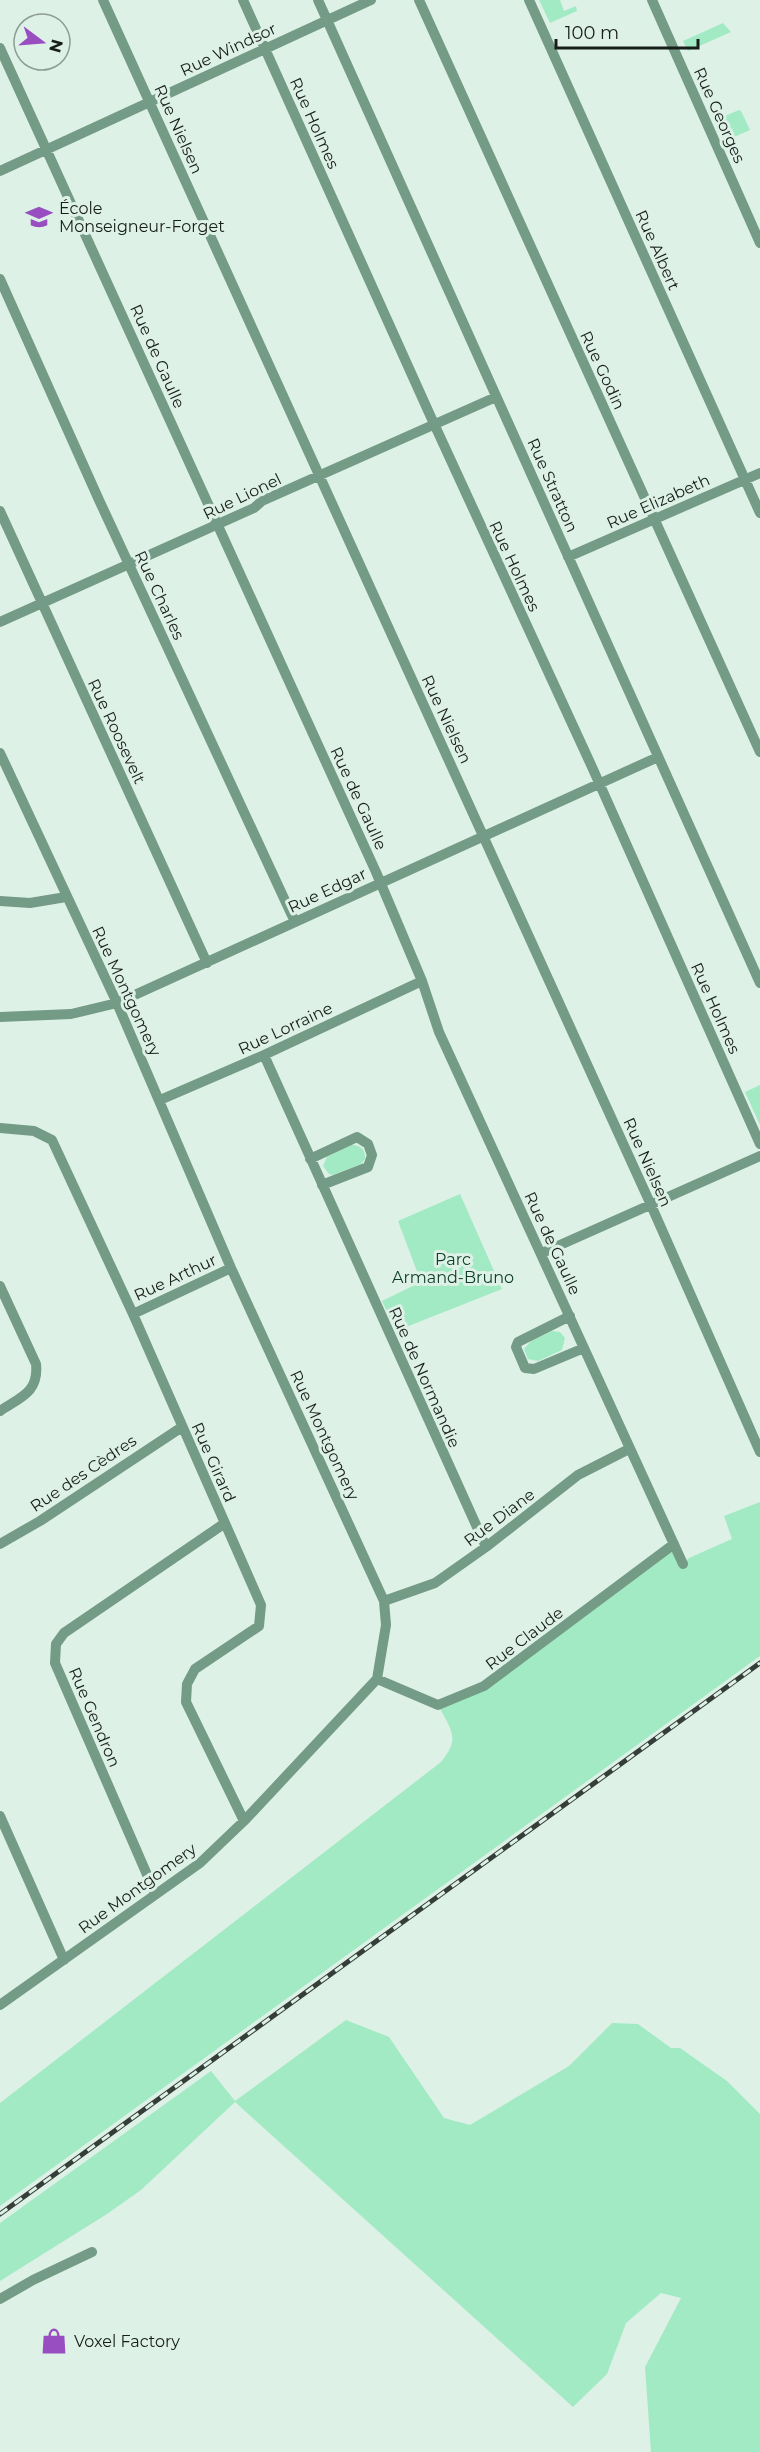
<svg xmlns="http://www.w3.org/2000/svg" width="760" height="2452" font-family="Montserrat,sans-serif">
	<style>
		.green { fill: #a1eac4 }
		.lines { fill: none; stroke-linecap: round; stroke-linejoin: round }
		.street { stroke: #739b86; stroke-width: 10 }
		.rail-casing { stroke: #353e39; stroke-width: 5 }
		.rail { stroke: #def1e6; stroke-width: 3; stroke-dasharray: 9; stroke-linecap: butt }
		.labels { text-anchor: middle; stroke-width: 6; stroke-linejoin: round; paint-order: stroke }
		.street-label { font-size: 16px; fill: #171e1a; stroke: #def1e6 }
		.poi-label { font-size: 16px; fill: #171e1a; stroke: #def1e6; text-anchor: start }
		.park-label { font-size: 16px; fill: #0e3c29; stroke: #def1e6 }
	</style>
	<rect width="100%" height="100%" fill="#def1e6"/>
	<path class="green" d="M 539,0 L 560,0 L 564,11 L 576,6 L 577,11 L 550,23 Z
		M 723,23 L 731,32 L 688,51 L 683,41 Z
		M 739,110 L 741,111 L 750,130 L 727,140 L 718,119 Z
		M 760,1085 L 760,1125 L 745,1092 Z
		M 351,1145 C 360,1144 366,1150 365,1159 L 361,1164 L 333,1175 L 329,1174 L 323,1166 L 327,1157 Z
		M 460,1194 L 502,1289 L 396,1331 L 382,1301 L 421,1282 L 398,1221 Z
		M 552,1331 L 560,1332 L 565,1338 L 562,1350 L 538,1361 L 528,1359 L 524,1349 L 531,1341 Z
		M 760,1502 L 760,1656 L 0,2206 L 0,2103 L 441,1762 C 461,1738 451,1730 438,1705 L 484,1686 L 674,1544 L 683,1564 L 689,1558 L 732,1539 L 724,1516 Z
		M 346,2020 L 389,2037 L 444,2118 L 470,2125 L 569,2066 L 612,2023 L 638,2024 L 671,2048 L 680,2048 L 727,2081 L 760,2114 L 760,2452 L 651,2452 L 645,2367 L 681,2298 L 661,2293 L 626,2323 L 607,2374 L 573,2407 L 235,2102 L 141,2190 L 107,2214 L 0,2281 L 0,2223 L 211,2071 L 235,2101 Z"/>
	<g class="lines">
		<path class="street" d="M 103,0 L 651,1205 L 760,1452
			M 243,0 L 430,415 L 592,767 L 760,1144
			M 318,0 L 760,983
			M 419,0 L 760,752
			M 529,0 L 760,513
			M 652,0 L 760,243
			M 0,48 L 376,872 L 422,981 L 439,1032 L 683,1564
			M 0,171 L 371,0
			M 0,279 L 99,500 L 295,922
			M 0,511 L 207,963
			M 568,557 L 760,473
			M 0,622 L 254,508 L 262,501 L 496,397
			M 0,753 L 117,1003 L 231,1268 L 384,1601 L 386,1625 L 377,1679 L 244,1821 L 200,1863 L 0,2005
			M 0,901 L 30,903 L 66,897
			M 0,1017 L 71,1014 L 117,1003 L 658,757
			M 264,1055 L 486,1547
			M 160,1100 L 264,1055 L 422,981
			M 0,1128 L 34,1131 L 52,1140 L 133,1314 L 261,1605 L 259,1626 L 195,1669 L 187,1684 L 186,1702 L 244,1821
			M 310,1159 L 357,1137 L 368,1144 L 372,1155 L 368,1167 L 322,1185
			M 542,1253 L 760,1156
			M 0,1286 L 36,1364 C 39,1392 21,1397 0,1411
			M 133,1314 L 231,1268
			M 570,1316 L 518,1342 L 516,1347 L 525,1368 L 534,1369 L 584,1348
			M 0,1544 L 40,1521 L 182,1427
			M 384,1601 L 435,1583 L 486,1547 L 578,1475 L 629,1449
			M 377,1679 L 438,1705 L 484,1686 L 674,1544
			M 0,1816 L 64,1960
			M 155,1893 L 55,1663 L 56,1644 L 64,1633 L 225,1523
			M 0,2299 L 33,2280 L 92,2252"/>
		<g class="rail-casing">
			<path id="rail" d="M 0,2214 L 760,1663"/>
		</g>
		<use href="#rail" class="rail"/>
	</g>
	<defs>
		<g id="school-bare" transform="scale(2.07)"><path d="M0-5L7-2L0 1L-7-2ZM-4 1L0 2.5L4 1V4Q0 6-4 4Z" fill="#984ec1" stroke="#def1e6" stroke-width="2.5" paint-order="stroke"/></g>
		<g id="shop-bare" transform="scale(2.07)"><path d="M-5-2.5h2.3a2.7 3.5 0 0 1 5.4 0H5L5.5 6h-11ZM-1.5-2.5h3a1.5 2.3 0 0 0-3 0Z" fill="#984ec1" stroke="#def1e6" stroke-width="2.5" paint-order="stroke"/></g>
	</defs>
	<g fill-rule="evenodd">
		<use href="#school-bare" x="39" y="217"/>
		<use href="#shop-bare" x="54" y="2341"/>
	</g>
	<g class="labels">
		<g class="street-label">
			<text transform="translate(228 49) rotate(-25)" y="6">Rue Windsor</text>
			<text transform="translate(720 115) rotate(66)" y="6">Rue Georges</text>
			<text transform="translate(315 123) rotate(66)" y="6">Rue Holmes</text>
			<text transform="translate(179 129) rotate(66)" y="6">Rue Nielsen</text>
			<text transform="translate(658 250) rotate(66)" y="6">Rue Albert</text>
			<text transform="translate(158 356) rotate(66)" y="6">Rue de Gaulle</text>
			<text transform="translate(603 370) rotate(65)" y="6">Rue Godin</text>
			<text transform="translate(553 485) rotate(66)" y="6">Rue Stratton</text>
			<text transform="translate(242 496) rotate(-26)" y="6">Rue Lionel</text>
			<text transform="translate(658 501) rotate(-24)" y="6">Rue Elizabeth</text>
			<text transform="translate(515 566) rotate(65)" y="6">Rue Holmes</text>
			<text transform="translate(160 595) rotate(65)" y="6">Rue Charles</text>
			<text transform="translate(447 719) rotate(65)" y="6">Rue Nielsen</text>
			<text transform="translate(117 731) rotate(65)" y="6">Rue Roosevelt</text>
			<text transform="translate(359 798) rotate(65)" y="6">Rue de Gaulle</text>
			<text transform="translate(327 890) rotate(-25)" y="6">Rue Edgar</text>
			<text transform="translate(127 991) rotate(65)" y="6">Rue Montgomery</text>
			<text transform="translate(716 1008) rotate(66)" y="6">Rue Holmes</text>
			<text transform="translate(285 1028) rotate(-25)" y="6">Rue Lorraine</text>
			<text transform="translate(648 1162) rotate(66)" y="6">Rue Nielsen</text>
			<text transform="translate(553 1243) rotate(65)" y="6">Rue de Gaulle</text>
			<text transform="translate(175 1277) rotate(-25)" y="6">Rue Arthur</text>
			<text transform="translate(425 1377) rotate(66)" y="6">Rue de Normandie</text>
			<text transform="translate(325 1435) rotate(65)" y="6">Rue Montgomery</text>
			<text transform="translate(214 1462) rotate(66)" y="6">Rue Girard</text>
			<text transform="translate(83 1473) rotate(-34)" y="6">Rue des Cèdres</text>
			<text transform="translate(499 1517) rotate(-37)" y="6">Rue Diane</text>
			<text transform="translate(524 1638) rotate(-37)" y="6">Rue Claude</text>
			<text transform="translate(95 1717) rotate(67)" y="6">Rue Gendron</text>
			<text transform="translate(137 1888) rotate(-36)" y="6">Rue Montgomery</text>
		</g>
		<g class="poi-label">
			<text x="59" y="214">École<tspan x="59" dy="18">Monseigneur-Forget</tspan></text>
			<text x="74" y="2347">Voxel Factory</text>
		</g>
		<g class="park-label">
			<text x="453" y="1265">Parc<tspan x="453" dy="18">Armand-Bruno</tspan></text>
		</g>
	</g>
	<g transform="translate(42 42) rotate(106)"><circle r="28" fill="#def1e6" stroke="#8e9d94" stroke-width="1.5"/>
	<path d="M0-4.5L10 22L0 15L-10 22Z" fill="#984ec1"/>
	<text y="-9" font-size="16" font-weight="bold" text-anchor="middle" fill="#171e1a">N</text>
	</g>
	<path d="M556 39v9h142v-9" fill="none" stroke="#171e1a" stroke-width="3"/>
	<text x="565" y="39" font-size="18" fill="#171e1a" stroke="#def1e6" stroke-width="4.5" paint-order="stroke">100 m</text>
</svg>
